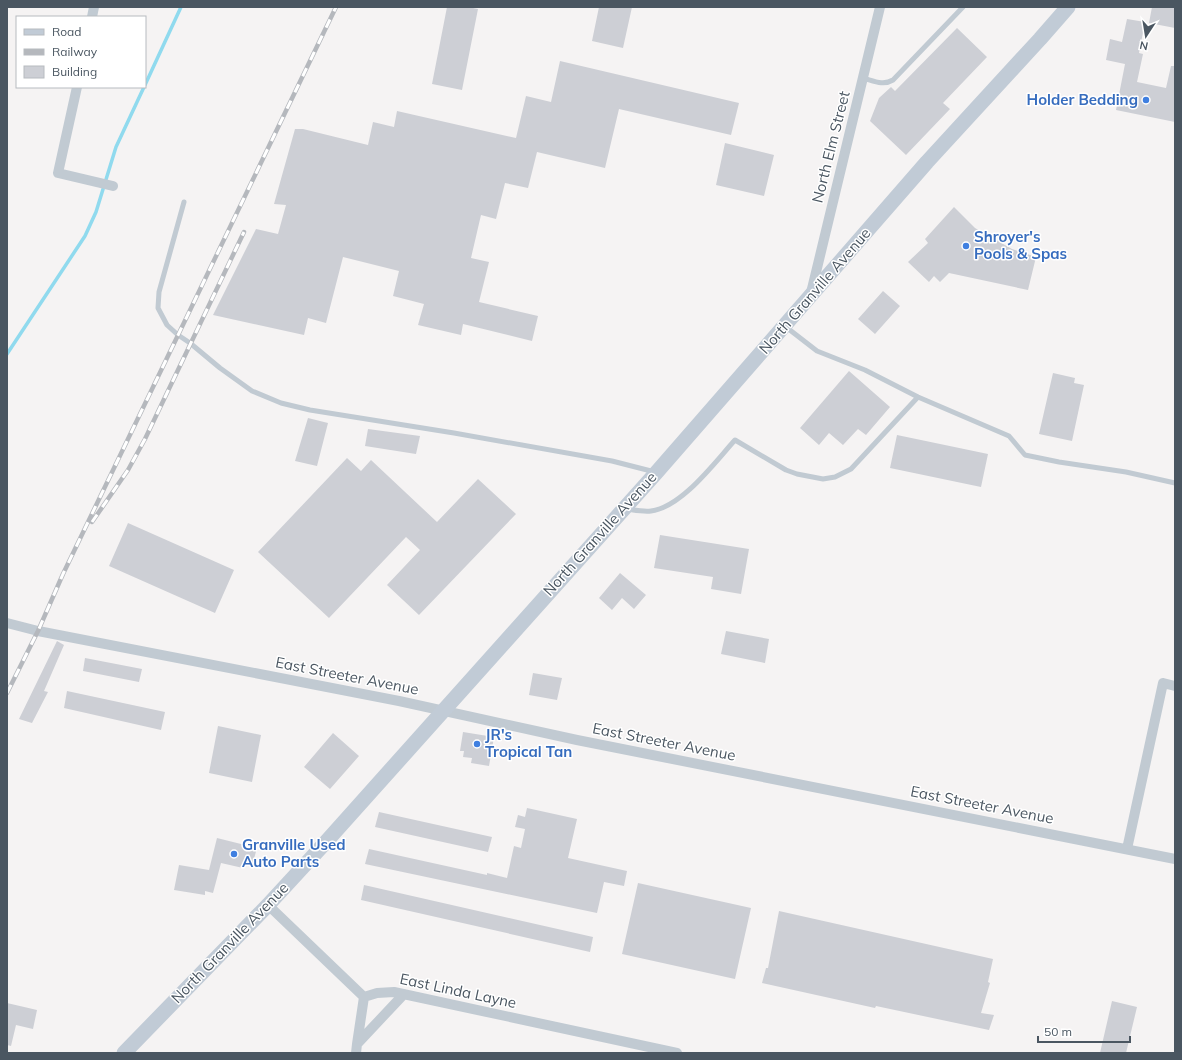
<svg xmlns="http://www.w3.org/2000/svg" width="1182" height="1060" font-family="Mulish,sans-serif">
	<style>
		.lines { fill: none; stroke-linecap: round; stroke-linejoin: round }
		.stream { stroke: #90daee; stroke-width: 3.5 }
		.building { fill: #cdcfd5 }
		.lane { stroke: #c1cad2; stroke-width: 5 }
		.street { stroke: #c1cad2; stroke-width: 10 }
		.secondary { stroke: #c1cbd6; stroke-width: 15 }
		.rail-casing { stroke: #b5b8bd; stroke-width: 4.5 }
		.rail { stroke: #fff; stroke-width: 3; stroke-dasharray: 9; stroke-linecap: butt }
		.shop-dot { fill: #3f7fe0; stroke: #fff; stroke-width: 1.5 }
		.labels { text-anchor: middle; stroke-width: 3; stroke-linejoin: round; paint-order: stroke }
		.shop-label { font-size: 15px; font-weight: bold; fill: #366cbe; stroke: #fff; text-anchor: start }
		.street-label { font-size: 15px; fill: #4a5661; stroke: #fff }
	</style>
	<rect width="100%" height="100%" fill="#f5f3f3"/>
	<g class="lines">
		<path class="stream" d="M 145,85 L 181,7
			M 7,354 L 85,236 L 96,212 L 116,147 L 144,87"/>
	</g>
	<path class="building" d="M 447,7 L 468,7 L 478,9 L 462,90 L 432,84 Z
		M 599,7 L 632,7 L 623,48 L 592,41 Z
		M 1152,7 L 1175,7 L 1175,28 L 1149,23 Z
		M 1127,19 L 1145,22 L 1139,53 L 1143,54 L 1137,82 L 1166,88 L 1171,66 L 1175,66 L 1175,122 L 1116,110 L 1125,64 L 1106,60 L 1110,39 L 1122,42 Z
		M 957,28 L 987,57 L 943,103 L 950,109 L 906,155 L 870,121 L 879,98 L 891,87 L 895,91 Z
		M 560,61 L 739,103 L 731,135 L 619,109 L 605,168 L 537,152 L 528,188 L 505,183 L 496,219 L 481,215 L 471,258 L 489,262 L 479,302 L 538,316 L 532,341 L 463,324 L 461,335 L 418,325 L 424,304 L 393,296 L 399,271 L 343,257 L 326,323 L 308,318 L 304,335 L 213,315 L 256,229 L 278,234 L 286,205 L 274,204 L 295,129 L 303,129 L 368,145 L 373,122 L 394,127 L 397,111 L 516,138 L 526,96 L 551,102 Z
		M 725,143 L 774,155 L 764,196 L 716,185 Z
		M 954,207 L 975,228 L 1012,249 L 1036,257 L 1028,290 L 949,273 L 940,282 L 934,276 L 929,282 L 908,262 L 928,243 L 925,239 Z
		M 883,291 L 900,306 L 875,334 L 858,319 Z
		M 849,371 L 890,407 L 866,435 L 858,429 L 843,445 L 829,433 L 819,445 L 800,428 Z
		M 1053,373 L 1075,378 L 1074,383 L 1084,385 L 1072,441 L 1039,434 Z
		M 308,418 L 328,423 L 317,466 L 295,461 Z
		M 368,429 L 420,436 L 416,454 L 365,446 Z
		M 897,435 L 988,454 L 981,487 L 890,468 Z
		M 347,458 L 361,471 L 371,460 L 437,522 L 478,479 L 516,514 L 419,615 L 387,585 L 420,550 L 406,537 L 329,618 L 258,552 Z
		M 128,523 L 234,570 L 215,613 L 109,566 Z
		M 660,535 L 749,549 L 741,594 L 711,589 L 713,577 L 654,568 Z
		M 620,573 L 646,595 L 634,609 L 622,598 L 612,610 L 599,598 Z
		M 726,631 L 769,639 L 765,663 L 721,654 Z
		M 57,641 L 64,645 L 44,691 L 48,692 L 32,723 L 19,719 Z
		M 85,658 L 142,669 L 139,682 L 83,671 Z
		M 533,673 L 562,678 L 557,700 L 529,695 Z
		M 67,691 L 165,712 L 161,730 L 64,708 Z
		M 218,726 L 261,735 L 252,782 L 209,773 Z
		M 463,732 L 494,737 L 489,766 L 471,763 L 472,758 L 463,757 L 464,751 L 460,751 Z
		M 333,733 L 359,756 L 330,789 L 304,767 Z
		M 527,808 L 577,819 L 568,858 L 627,871 L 624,886 L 604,882 L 597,913 L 365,864 L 369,849 L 487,875 L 487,873 L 507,878 L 514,846 L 521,848 L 525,829 L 515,827 L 518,815 L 525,817 Z
		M 379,812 L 492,837 L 488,852 L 375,827 Z
		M 217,838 L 257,848 L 252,866 L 242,863 L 243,868 L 221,863 L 213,893 L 205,891 L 205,895 L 174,890 L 179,865 L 209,870 Z
		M 638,883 L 751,908 L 735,979 L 622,954 Z
		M 364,885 L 593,937 L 590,952 L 361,900 Z
		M 779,911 L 993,959 L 988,982 L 990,983 L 981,1013 L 994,1015 L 989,1030 L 876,1006 L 875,1008 L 762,983 L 766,968 L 768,968 Z
		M 1112,1001 L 1137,1007 L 1126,1053 L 1100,1053 Z
		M 7,1003 L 37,1010 L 33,1029 L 16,1025 L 11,1046 L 7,1045 Z"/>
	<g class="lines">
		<path class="lane" d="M 863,78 C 874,81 883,86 893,80 L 963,7
			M 184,202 L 159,292 L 158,308 L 167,325 L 178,335 L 190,343 L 220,368 L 252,391 L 281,403 L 310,410 L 454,433 L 612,461 L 655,472
			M 786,327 L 817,351 L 865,370 L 918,397 L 1009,436 L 1025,455 L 1059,462 L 1126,472 L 1175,483
			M 626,509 C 634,510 643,512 651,511 C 682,507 715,462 735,440 L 786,470 L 797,474 L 823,479 L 835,477 L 851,469 L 918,397"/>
		<path class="street" d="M 92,17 L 94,7
			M 77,87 L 58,173 L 113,186
			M 811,293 L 880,7
			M 7,623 L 38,631 L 399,701 L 577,740 L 1175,859
			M 1127,849 L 1163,683 L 1175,686
			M 268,905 L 364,997 L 377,993 L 394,992 L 677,1053
			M 357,1044 L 364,997
			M 356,1053 L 357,1044 L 404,994"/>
		<path class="secondary" d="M 124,1053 L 268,905 L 325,843 L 656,473 L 927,162 L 1040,39 L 1068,7"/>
		<g class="rail-casing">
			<path id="rail" d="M 92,522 L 128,470 L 145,439 L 244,232
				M 7,693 L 38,631 L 63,574 L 336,7"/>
		</g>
		<use href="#rail" class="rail"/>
	</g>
	<g class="shop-dot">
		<circle cx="1146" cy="100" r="4"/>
		<circle cx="966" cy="246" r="4"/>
		<circle cx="477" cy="744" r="4"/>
		<circle cx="234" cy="854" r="4"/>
	</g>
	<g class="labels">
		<g class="shop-label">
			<text x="1138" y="105" text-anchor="end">Holder Bedding</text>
			<text x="974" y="242">Shroyer's<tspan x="974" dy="17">Pools &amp; Spas</tspan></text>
			<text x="485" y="740">JR's<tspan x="485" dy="17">Tropical Tan</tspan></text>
			<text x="242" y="850">Granville Used<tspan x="242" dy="17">Auto Parts</tspan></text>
		</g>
		<g class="street-label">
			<text transform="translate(831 147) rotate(-76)" y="5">North Elm Street</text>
			<text transform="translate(815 291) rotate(-49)" y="5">North Granville Avenue</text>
			<text transform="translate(600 534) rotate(-48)" y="5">North Granville Avenue</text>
			<text transform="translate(347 676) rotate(11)" y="5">East Streeter Avenue</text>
			<text transform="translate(664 742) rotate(11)" y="5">East Streeter Avenue</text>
			<text transform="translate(982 805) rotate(11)" y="5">East Streeter Avenue</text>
			<text transform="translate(230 943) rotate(-46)" y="5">North Granville Avenue</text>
			<text transform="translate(458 991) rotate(12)" y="5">East Linda Layne</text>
		</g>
	</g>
	<rect width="1182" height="1060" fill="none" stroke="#4a5661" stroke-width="16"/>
	<rect x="16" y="16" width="130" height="72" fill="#ffffff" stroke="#b7bbc0"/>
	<rect x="24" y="29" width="20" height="6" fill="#c1cbd6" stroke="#b7bbc0"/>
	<text x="52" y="36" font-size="12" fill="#4a5661">Road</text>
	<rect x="24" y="49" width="20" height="6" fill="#b5b8bd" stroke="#b7bbc0"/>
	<text x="52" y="56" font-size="12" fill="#4a5661">Railway</text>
	<rect x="24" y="66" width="20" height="12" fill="#cdcfd5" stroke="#b7bbc0"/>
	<text x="52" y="76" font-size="12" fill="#4a5661">Building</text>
	<g transform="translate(1146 36) rotate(192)" stroke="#ffffff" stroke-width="3" paint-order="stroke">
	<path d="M0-3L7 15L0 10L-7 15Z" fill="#4a5661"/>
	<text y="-6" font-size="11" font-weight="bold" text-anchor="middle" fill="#4a5661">N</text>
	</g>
	<path d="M1038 1036v6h92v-6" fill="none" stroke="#4a5661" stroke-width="2"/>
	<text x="1044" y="1036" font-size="12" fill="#4a5661" stroke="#ffffff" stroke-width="3" paint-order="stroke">50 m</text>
</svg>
